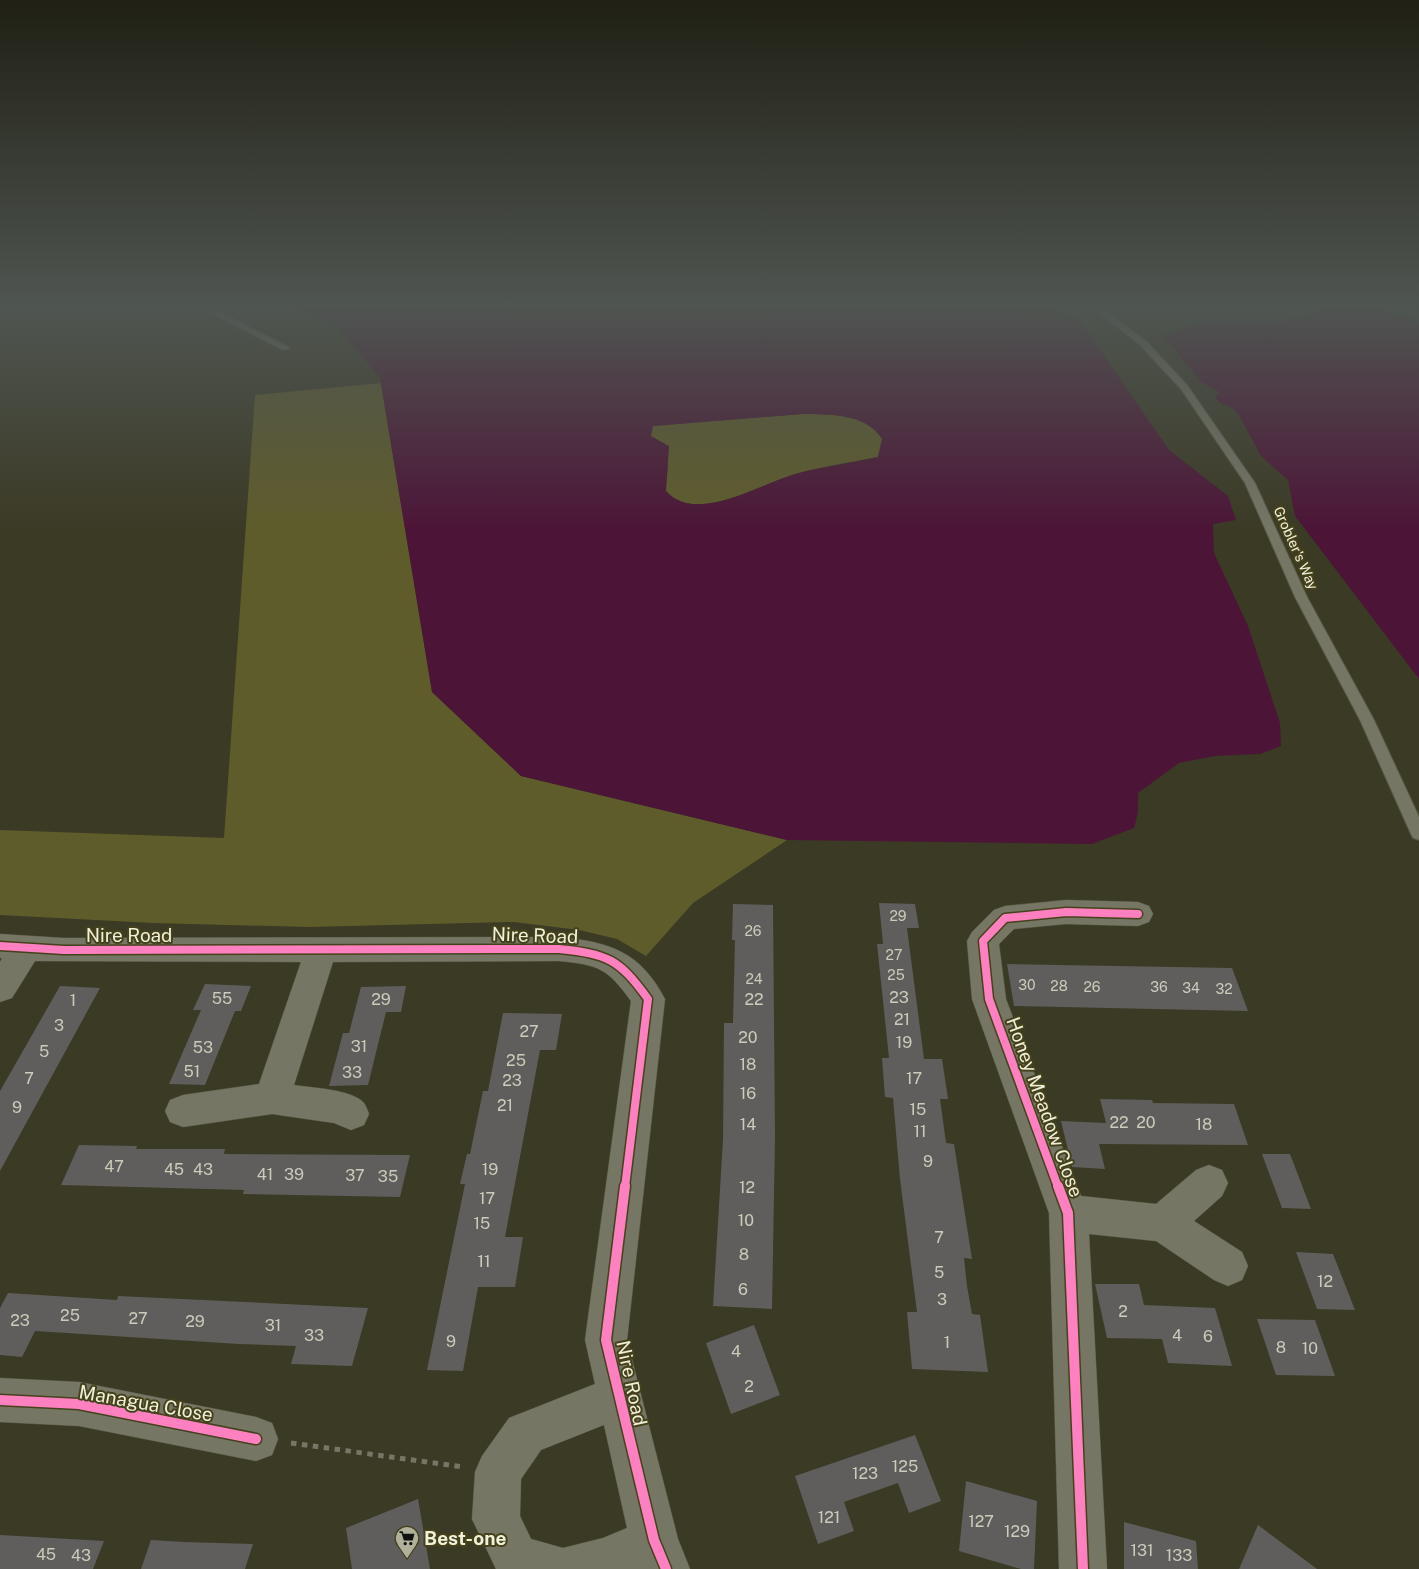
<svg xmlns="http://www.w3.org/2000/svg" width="1419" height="1569" font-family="'Public Sans',sans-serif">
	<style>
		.green { fill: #5f5c2b }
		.water { fill: #4c1537; fill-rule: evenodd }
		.building { fill: #5f5e5c }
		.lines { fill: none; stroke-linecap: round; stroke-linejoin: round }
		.lane-casing { stroke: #565643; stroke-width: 2 }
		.street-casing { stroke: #565643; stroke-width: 1 }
		.path { stroke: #767566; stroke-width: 5; stroke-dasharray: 5.5 5.5; stroke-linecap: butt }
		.lane { fill: #767665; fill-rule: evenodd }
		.street { fill: #767665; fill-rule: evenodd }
		.cycleway-far1-casing { stroke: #45421b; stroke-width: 11 }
		.cycleway-casing { stroke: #45421b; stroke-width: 13 }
		.cycleway-far1 { stroke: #ff80c0; stroke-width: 8 }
		.cycleway { stroke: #ff80c0; stroke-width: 10 }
		.labels { text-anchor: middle; stroke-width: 4; stroke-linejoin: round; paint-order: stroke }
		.far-street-label { font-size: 14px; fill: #f1f0db; stroke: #45421b }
		.number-label { font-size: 14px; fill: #ccb }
		.near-number-label { font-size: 16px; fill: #ccb }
		.near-street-label { font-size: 19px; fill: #f1f0db; stroke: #45421b }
		.near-poi-label { font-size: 19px; font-weight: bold; fill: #f1f0db; stroke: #45421b; text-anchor: start }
	</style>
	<rect width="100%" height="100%" fill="#3b3a25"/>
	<path class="green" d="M 381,383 L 432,692 L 521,776 L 787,840 L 693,903 L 646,956 L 617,939 L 579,930 L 514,922 L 309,927 L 153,923 L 0,915 L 0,830 L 224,838 L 255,395 Z
		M 803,414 C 830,414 867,414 882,439 L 878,457 C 852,462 825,466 799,473 C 762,482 698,526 665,491 L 668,467 L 650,436 L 653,426 Z"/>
	<path class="water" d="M 293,309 L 1057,309 L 1080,321 L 1169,450 L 1228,496 L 1236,520 L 1213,524 L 1214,553 L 1248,626 L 1280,723 L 1281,746 L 1260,754 L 1215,756 L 1179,763 L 1138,793 L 1138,812 L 1134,828 L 1092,844 L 787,840 L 521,776 L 432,692 L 380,378 L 337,325 ZM 803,414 C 830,414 867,414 882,439 L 878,457 C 852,463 825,466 799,473 C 762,482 698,526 666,491 L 669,446 L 651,436 L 653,426 Z
		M 1320,309 L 1384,309 L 1419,322 L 1419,679 L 1295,516 L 1288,480 L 1261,456 L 1239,415 L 1233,408 L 1220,403 L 1215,397 L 1220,392 L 1202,383 L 1169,342 L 1162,337 L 1190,325 L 1221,321 L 1282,321 L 1304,318 Z"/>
	<path class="building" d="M 879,903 L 915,904 L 919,928 L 907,928 L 924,1059 L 942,1059 L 948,1099 L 940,1099 L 946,1143 L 954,1144 L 972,1259 L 964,1258 L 967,1286 L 972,1314 L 980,1315 L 988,1372 L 912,1369 L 907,1312 L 917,1312 L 900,1179 L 893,1098 L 885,1097 L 882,1058 L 889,1058 L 877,944 L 883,944 Z
		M 733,904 L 773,905 L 775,1137 L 772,1309 L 713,1306 L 723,1139 L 724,1023 L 733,1023 L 735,940 L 732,940 Z
		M 1007,964 L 1232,968 L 1248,1011 L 1014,1006 Z
		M 205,984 L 251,986 L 241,1011 L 235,1011 L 205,1085 L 169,1084 L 201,1010 L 193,1010 Z
		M 60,986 L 100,988 L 0,1171 L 0,1091 Z
		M 406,986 L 401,1012 L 386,1012 L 368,1085 L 329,1086 L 343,1033 L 349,1033 L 361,987 Z
		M 503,1013 L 562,1014 L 556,1050 L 540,1050 L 510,1210 L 505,1237 L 523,1237 L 515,1287 L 478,1287 L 463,1371 L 427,1370 L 465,1184 L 460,1184 L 467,1154 L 470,1154 L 483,1091 L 488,1091 Z
		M 1100,1099 L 1152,1100 L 1153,1103 L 1234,1104 L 1248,1145 L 1099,1144 L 1105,1169 L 1072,1167 L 1061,1121 L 1106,1123 Z
		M 79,1145 L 137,1146 L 136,1149 L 225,1149 L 224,1154 L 410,1155 L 400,1197 L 243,1194 L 244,1190 L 61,1185 Z
		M 1262,1154 L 1290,1154 L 1311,1209 L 1282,1208 Z
		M 1296,1252 L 1333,1254 L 1355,1310 L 1317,1309 Z
		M 1095,1284 L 1139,1284 L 1144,1305 L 1215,1308 L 1232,1366 L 1168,1363 L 1162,1339 L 1107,1338 Z
		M 8,1293 L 117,1300 L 118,1296 L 368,1308 L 352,1366 L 291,1364 L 296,1346 L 239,1344 L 35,1331 L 22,1357 L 0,1355 L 0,1308 Z
		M 1257,1319 L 1315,1320 L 1335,1376 L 1276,1375 Z
		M 754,1325 L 780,1395 L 731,1414 L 706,1343 Z
		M 915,1435 L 941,1501 L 909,1513 L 898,1483 L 844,1502 L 854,1531 L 818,1544 L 795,1476 Z
		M 966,1481 L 1037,1501 L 1034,1569 L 1021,1569 L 959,1551 Z
		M 418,1499 L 430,1569 L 352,1569 L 346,1528 Z
		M 1124,1522 L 1196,1541 L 1198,1569 L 1124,1569 Z
		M 1258,1525 L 1317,1569 L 1239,1569 Z
		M 0,1535 L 35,1537 L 104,1541 L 93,1569 L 0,1569 Z
		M 151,1540 L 184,1542 L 253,1544 L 245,1569 L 141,1569 Z"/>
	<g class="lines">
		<g class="lane-casing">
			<path id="lane" d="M 203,309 L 214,309 L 290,348 L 283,350 Z
				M 1094,309 L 1103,309 L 1146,341 L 1187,385 L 1255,483 L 1307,597 L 1374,720 L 1419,817 L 1419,840 L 1413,838 L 1411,834 L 1360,720 L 1295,597 L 1245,483 L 1181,389 L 1140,345 Z"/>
		</g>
		<g class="street-casing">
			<path id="street" d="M 1066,900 L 1138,902 L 1149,906 L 1153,914 L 1149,922 L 1138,926 L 1066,924 L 1014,929 L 999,944 L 1006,999 L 1081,1196 L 1156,1204 L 1196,1170 L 1209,1165 L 1222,1170 L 1228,1183 L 1222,1196 L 1194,1221 L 1242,1252 L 1248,1266 L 1242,1280 L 1228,1286 L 1214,1280 L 1156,1241 L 1089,1234 L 1107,1569 L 1059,1569 L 1049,1213 L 972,999 L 967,941 L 972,932 L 994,910 L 1005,906 Z
				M 0,934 L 64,938 L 559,937 C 609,942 640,951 665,999 L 627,1340 L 678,1539 L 690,1569 L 496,1569 L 472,1519 L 475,1472 L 482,1456 L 509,1418 L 595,1384 L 585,1340 L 631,1001 C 607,968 599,965 559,961 L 333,962 L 294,1085 C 311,1088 352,1089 364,1103 C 366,1106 368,1111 369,1114 L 364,1125 L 351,1130 L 334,1123 L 272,1114 L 183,1127 L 170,1122 L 165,1111 L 170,1100 L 183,1095 L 259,1084 L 301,962 L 35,961 L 12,998 L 0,1002 L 0,962 L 2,958 L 0,958 ZM 604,1425 L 627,1528 L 603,1538 L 563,1548 L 531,1539 L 520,1516 L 521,1479 L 541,1450 Z
				M 0,1378 L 79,1382 L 256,1417 L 272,1423 L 278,1439 L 272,1455 L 256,1461 L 79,1426 L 0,1422 Z"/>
		</g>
		<path class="path" d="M 291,1443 L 463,1467"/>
		<use href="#lane" class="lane"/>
		<use href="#street" class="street"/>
		<g class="cycleway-far1-casing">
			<path id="cycleway-far1" d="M 0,946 L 64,950 L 559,949 C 608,954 619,959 648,999 L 625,1187
				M 1058,1187 L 989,999 L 983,941 L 1005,918 L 1066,912 L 1138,914"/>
		</g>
		<g class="cycleway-casing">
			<path id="cycleway" d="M 625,1186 L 606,1340 L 654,1540 L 666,1569
				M 1058,1186 L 1068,1213 L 1083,1569
				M 0,1400 L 79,1404 L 256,1439"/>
		</g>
		<use href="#cycleway-far1" class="cycleway-far1"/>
		<use href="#cycleway" class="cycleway"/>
	</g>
	<linearGradient id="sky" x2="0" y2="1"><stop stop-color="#202014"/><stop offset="0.58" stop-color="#4f5551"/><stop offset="1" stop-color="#4f5551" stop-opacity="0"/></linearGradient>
	<rect width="1419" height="529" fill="url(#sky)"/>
	<defs>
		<g id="supermarket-pin" transform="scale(1.25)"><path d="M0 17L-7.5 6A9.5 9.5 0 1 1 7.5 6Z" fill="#b1b09b" stroke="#45421b"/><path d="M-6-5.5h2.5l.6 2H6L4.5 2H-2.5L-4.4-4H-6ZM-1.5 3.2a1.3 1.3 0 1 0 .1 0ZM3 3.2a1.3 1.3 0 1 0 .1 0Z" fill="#111"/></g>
	</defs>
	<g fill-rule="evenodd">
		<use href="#supermarket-pin" x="407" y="1538"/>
	</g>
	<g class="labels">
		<g class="far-street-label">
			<text transform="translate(1296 548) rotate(66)" y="5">Grobler's Way</text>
		</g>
		<g class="number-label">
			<text x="898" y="921">29</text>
			<text x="753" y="936">26</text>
			<text x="894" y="960">27</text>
			<text x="896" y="980">25</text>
			<text x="754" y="984">24</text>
			<text x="1027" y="990">30</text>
			<text x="1059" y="991">28</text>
			<text x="1092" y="992">26</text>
			<text x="1159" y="992">36</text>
			<text x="1191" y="993">34</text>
			<text x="1224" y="994">32</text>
		</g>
		<g class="near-number-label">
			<text x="899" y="1003">23</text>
			<text x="222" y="1004">55</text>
			<text x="381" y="1005">29</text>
			<text x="754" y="1005">22</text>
			<text x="73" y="1006">1</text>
			<text x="902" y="1025">21</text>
			<text x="59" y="1031">3</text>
			<text x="529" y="1037">27</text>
			<text x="748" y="1043">20</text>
			<text x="904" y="1048">19</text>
			<text x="359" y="1052">31</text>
			<text x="203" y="1053">53</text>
			<text x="44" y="1057">5</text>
			<text x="516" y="1066">25</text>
			<text x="748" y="1070">18</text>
			<text x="192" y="1077">51</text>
			<text x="352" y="1078">33</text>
			<text x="29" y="1084">7</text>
			<text x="914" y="1084">17</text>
			<text x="512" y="1086">23</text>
			<text x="748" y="1099">16</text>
			<text x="505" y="1111">21</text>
			<text x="17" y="1113">9</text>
			<text x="918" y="1115">15</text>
			<text x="1119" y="1128">22</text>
			<text x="1146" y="1128">20</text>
			<text x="748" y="1130">14</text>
			<text x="1204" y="1130">18</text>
			<text x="920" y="1137">11</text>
			<text x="928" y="1167">9</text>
			<text x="114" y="1172">47</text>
			<text x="174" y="1175">45</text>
			<text x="203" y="1175">43</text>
			<text x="490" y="1175">19</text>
			<text x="265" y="1180">41</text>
			<text x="294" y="1180">39</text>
			<text x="355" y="1181">37</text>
			<text x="388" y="1182">35</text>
			<text x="747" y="1193">12</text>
			<text x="487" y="1204">17</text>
			<text x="746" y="1226">10</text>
			<text x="482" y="1229">15</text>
			<text x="939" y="1243">7</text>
			<text x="744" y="1260">8</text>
			<text x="484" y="1267">11</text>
			<text x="939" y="1278">5</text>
			<text x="1325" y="1287">12</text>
			<text x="743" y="1295">6</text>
			<text x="942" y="1305">3</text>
			<text x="1123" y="1317">2</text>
			<text x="70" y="1321">25</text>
			<text x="138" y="1324">27</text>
			<text x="20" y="1326">23</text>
			<text x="195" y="1327">29</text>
			<text x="273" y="1331">31</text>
			<text x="314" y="1341">33</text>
			<text x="1177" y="1341">4</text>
			<text x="1208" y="1342">6</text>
			<text x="451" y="1347">9</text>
			<text x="947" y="1348">1</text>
			<text x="1281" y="1353">8</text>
			<text x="1310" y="1354">10</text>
			<text x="736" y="1357">4</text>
			<text x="749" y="1392">2</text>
			<text x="905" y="1472">125</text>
			<text x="865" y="1479">123</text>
			<text x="829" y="1523">121</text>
			<text x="981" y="1527">127</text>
			<text x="1017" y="1537">129</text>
			<text x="1142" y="1556">131</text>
			<text x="46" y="1560">45</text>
			<text x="81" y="1561">43</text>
			<text x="1179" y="1561">133</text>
		</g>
		<g class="near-street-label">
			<text x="129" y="942">Nire Road</text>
			<text transform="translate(535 935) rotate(2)" y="7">Nire Road</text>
			<text transform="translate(1045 1107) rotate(70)" y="7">Honey Meadow Close</text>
			<text transform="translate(632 1383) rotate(78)" y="7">Nire Road</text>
			<text transform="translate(146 1403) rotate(10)" y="7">Managua Close</text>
		</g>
		<g class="near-poi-label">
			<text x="424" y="1545">Best-one</text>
		</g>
	</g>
</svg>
